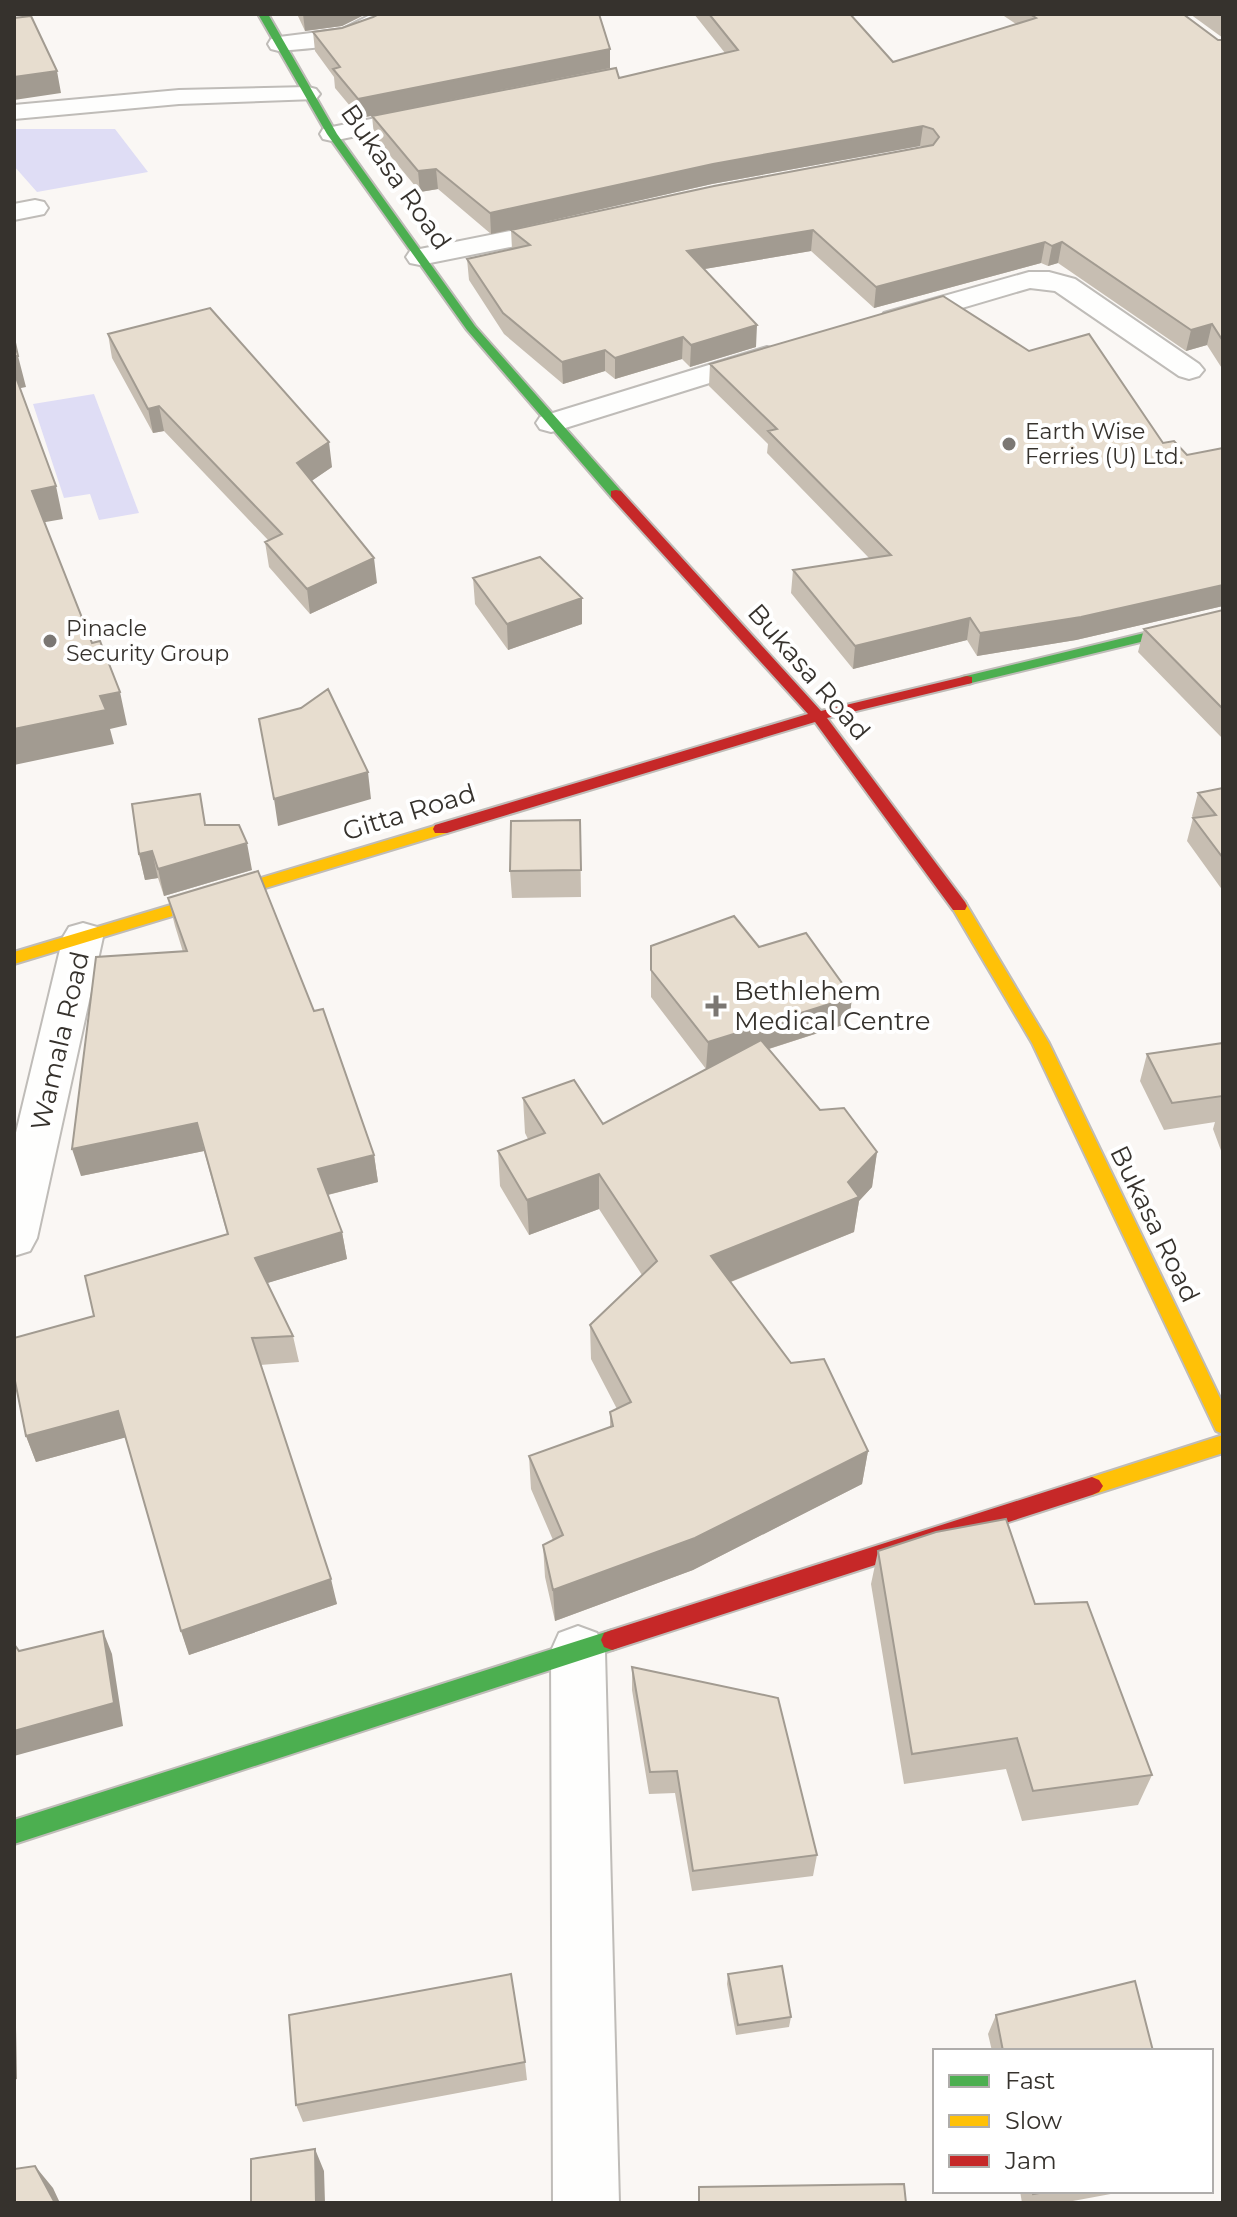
<svg xmlns="http://www.w3.org/2000/svg" width="1237" height="2217" font-family="Montserrat,sans-serif">
	<style>
		.green { fill: #dfddf5 }
		.lines { fill: none; stroke-linecap: round; stroke-linejoin: round }
		.street-casing { stroke: #bfbcb8; stroke-width: 4 }
		.fast-casing { stroke: #bfbcb8; stroke-width: 4 }
		.slow-casing { stroke: #bfbcb8; stroke-width: 4 }
		.jam-casing { stroke: #bfbcb8; stroke-width: 4 }
		.street { fill: #fefefd; fill-rule: evenodd }
		.fast { fill: #4caf50; fill-rule: evenodd }
		.slow { fill: #ffc107; fill-rule: evenodd }
		.jam { fill: #c62828; fill-rule: evenodd }
		.wall { fill: #c7beb2 }
		.shaded-wall { fill: #a29b91 }
		.building { fill: #e7ddcf; stroke: #a29b91; stroke-width: 2 }
		.poi-dot { fill: #7b7773; stroke: #fff; stroke-width: 3 }
		.labels { text-anchor: middle; stroke-width: 8; stroke-linejoin: round; paint-order: stroke }
		.far-poi-label { font-size: 22px; fill: #36322d; stroke: #fff; text-anchor: start }
		.street-label { font-size: 26px; fill: #36322d; stroke: #fff }
		.poi-label { font-size: 26px; fill: #36322d; stroke: #fff; text-anchor: start }
	</style>
	<rect width="100%" height="100%" fill="#faf7f4"/>
	<path class="green" d="M 14,129 L 115,129 L 148,172 L 37,192 L 14,166 Z
		M 94,394 L 139,513 L 99,520 L 90,494 L 64,498 L 33,404 Z"/>
	<g class="lines">
		<g class="street-casing">
			<path id="street" d="M 372,14 L 397,14 C 373,48 316,47 279,51 L 271,49 L 268,44 L 271,39 L 279,37 L 343,29 Z
				M 308,87 L 316,89 L 320,94 L 316,99 L 179,104 L 14,119 L 14,105 L 179,90 Z
				M 430,107 L 439,109 L 442,114 L 439,119 L 332,141 L 323,139 L 320,134 L 323,129 L 332,127 Z
				M 35,200 L 44,202 L 48,208 L 44,214 L 14,220 L 14,204 Z
				M 571,219 L 580,221 L 584,227 L 580,233 L 420,265 L 410,263 L 406,257 L 410,251 L 420,249 Z
				M 1029,272 L 1049,272 L 1075,279 L 1199,364 L 1204,370 L 1199,376 L 1189,379 L 1179,376 L 1055,291 L 1030,288 L 894,328 L 884,325 L 880,319 L 884,313 Z
				M 767,347 L 777,350 L 782,356 L 777,362 L 562,429 L 551,432 L 540,429 L 536,423 L 540,417 Z
				M 83,923 L 97,927 L 103,937 L 37,1238 L 30,1251 L 14,1256 L 14,1141 L 63,937 L 69,927 Z
				M 578,1626 L 597,1633 L 605,1651 L 619,2203 L 553,2203 L 551,1651 L 559,1633 Z"/>
		</g>
		<g class="fast-casing">
			<path id="fast" d="M 258,14 L 268,14 L 337,134 L 475,326 L 621,491 L 621,497 L 611,497 L 467,330 L 327,134 Z
				M 1223,614 L 1223,622 L 967,684 L 960,680 L 962,677 Z
				M 612,1630 L 620,1633 L 623,1640 L 620,1647 L 612,1650 L 14,1844 L 14,1820 Z"/>
		</g>
		<g class="slow-casing">
			<path id="slow" d="M 441,824 L 449,829 L 447,833 L 14,964 L 14,952 Z
				M 959,900 L 965,902 L 1049,1043 L 1223,1404 L 1223,1434 L 1216,1431 L 1032,1043 L 951,906 Z
				M 1223,1435 L 1223,1453 L 1092,1495 L 1085,1492 L 1081,1486 L 1085,1480 L 1092,1477 Z"/>
		</g>
		<g class="jam-casing">
			<path id="jam" d="M 616,490 L 621,491 L 821,711 L 967,676 L 972,677 L 972,683 L 827,718 L 965,902 L 967,906 L 965,910 L 953,910 L 815,722 L 447,833 L 435,833 L 433,829 L 435,825 L 808,714 L 611,497 L 611,491 Z
				M 1092,1477 L 1099,1480 L 1103,1486 L 1099,1492 L 1092,1495 L 612,1650 L 604,1647 L 601,1640 L 604,1633 L 612,1630 Z"/>
		</g>
		<use href="#street" class="street"/>
		<use href="#fast" class="fast"/>
		<use href="#slow" class="slow"/>
		<use href="#jam" class="jam"/>
	</g>
	<path class="wall" d="M 297,14 L 366,14 L 342,26 L 305,31 Z
		M 694,14 L 850,14 L 893,62 L 1016,24 L 1001,14 L 1183,14 L 1218,40 L 1223,40 L 1223,370 L 1207,345 L 1186,351 L 1058,263 L 1048,266 L 1041,263 L 874,308 L 811,251 L 704,269 L 756,347 L 690,367 L 682,359 L 615,379 L 605,371 L 563,384 L 504,334 L 469,280 L 467,259 L 512,249 L 511,230 L 923,147 L 920,146 L 712,184 L 491,234 L 438,189 L 420,192 L 374,136 L 372,116 L 360,118 L 335,88 L 334,77 L 315,51 L 313,32 L 342,28 L 373,17 L 610,49 L 610,68 L 619,78 L 725,53 Z
		M 1190,14 L 1223,14 L 1223,38 Z
		M 108,334 L 332,467 L 311,481 L 377,583 L 310,614 L 269,567 L 265,542 L 268,540 L 164,431 L 153,433 L 112,358 Z
		M 710,364 L 1163,443 L 1187,455 L 1223,448 L 1223,606 L 1076,640 L 977,656 L 967,640 L 853,669 L 791,593 L 793,570 L 869,558 L 767,453 L 768,444 L 709,386 Z
		M 473,578 L 582,624 L 508,650 L 475,604 Z
		M 1223,610 L 1223,739 L 1138,652 L 1144,629 Z
		M 1223,788 L 1223,891 L 1187,841 L 1193,818 L 1192,816 L 1198,793 Z
		M 580,820 L 581,897 L 512,898 L 510,871 Z
		M 206,825 L 252,870 L 164,896 L 158,878 L 145,880 L 139,854 Z
		M 168,898 L 314,1011 L 374,1155 L 378,1182 L 328,1195 L 342,1232 L 347,1259 L 267,1283 L 293,1336 L 299,1362 L 260,1365 L 337,1604 L 189,1655 L 181,1631 L 126,1437 L 36,1462 L 26,1436 L 94,1316 L 227,1234 L 204,1151 L 81,1176 L 183,952 L 175,926 Z
		M 651,946 L 759,947 L 852,997 L 849,1023 L 769,1049 L 820,1110 L 877,1152 L 872,1187 L 859,1201 L 854,1232 L 731,1282 L 791,1363 L 868,1451 L 862,1484 L 693,1570 L 555,1621 L 545,1577 L 543,1545 L 553,1540 L 531,1489 L 529,1456 L 610,1427 L 610,1412 L 617,1409 L 591,1359 L 590,1325 L 642,1275 L 599,1209 L 529,1235 L 500,1186 L 498,1151 L 528,1139 L 525,1133 L 523,1098 L 603,1124 L 706,1069 L 651,997 Z
		M 1223,1043 L 1223,1156 L 1213,1129 L 1215,1122 L 1164,1130 L 1140,1081 L 1147,1054 Z
		M 878,1551 L 1035,1604 L 1152,1775 L 1138,1805 L 1022,1821 L 1006,1769 L 904,1784 L 871,1584 Z
		M 632,1667 L 817,1855 L 813,1876 L 692,1891 L 675,1793 L 649,1794 L 632,1690 Z
		M 728,1974 L 791,2017 L 789,2027 L 736,2035 L 727,1984 Z
		M 996,2015 L 1153,2051 L 992,2051 L 988,2034 Z
		M 525,2062 L 527,2080 L 303,2122 L 296,2105 Z
		M 1020,2191 L 1127,2191 L 1062,2203 L 1022,2203 Z"/>
	<path class="shaded-wall" d="M 303,14 L 366,14 L 342,26 L 305,31 Z
		M 610,49 L 610,68 L 360,118 L 358,99 Z
		M 57,71 L 61,93 L 14,100 L 14,77 Z
		M 923,126 L 920,146 L 712,184 L 491,234 L 490,213 L 713,164 Z
		M 436,169 L 438,189 L 420,192 L 418,171 Z
		M 813,230 L 811,251 L 687,272 L 687,251 Z
		M 1045,242 L 1041,263 L 874,308 L 876,287 Z
		M 1062,242 L 1058,263 L 1048,266 L 1052,246 Z
		M 1212,324 L 1207,345 L 1186,351 L 1191,330 Z
		M 757,325 L 756,347 L 690,367 L 691,345 Z
		M 683,337 L 682,359 L 615,379 L 615,358 Z
		M 605,350 L 605,371 L 563,384 L 562,362 Z
		M 14,356 L 18,356 L 26,387 L 16,389 L 14,379 Z
		M 159,406 L 164,431 L 153,433 L 148,409 Z
		M 329,442 L 332,467 L 300,489 L 297,463 Z
		M 56,486 L 63,519 L 40,523 L 32,491 Z
		M 374,558 L 377,583 L 310,614 L 307,589 Z
		M 1223,585 L 1223,606 L 1076,640 L 977,656 L 980,633 Z
		M 582,598 L 582,624 L 508,650 L 507,624 Z
		M 970,618 L 967,640 L 853,669 L 855,646 Z
		M 120,692 L 127,725 L 110,729 L 114,744 L 14,765 L 14,729 L 100,696 Z
		M 368,772 L 371,799 L 278,826 L 274,799 Z
		M 247,843 L 252,870 L 164,896 L 158,869 Z
		M 152,851 L 158,878 L 145,880 L 139,854 Z
		M 852,997 L 849,1023 L 706,1069 L 708,1042 Z
		M 197,1123 L 204,1151 L 81,1176 L 72,1149 Z
		M 877,1152 L 872,1187 L 859,1201 L 854,1232 L 710,1290 L 711,1256 L 848,1182 Z
		M 374,1155 L 378,1182 L 323,1196 L 318,1169 Z
		M 599,1174 L 599,1209 L 529,1235 L 527,1200 Z
		M 342,1232 L 347,1259 L 261,1285 L 255,1258 Z
		M 118,1411 L 127,1437 L 36,1462 L 26,1436 Z
		M 868,1451 L 862,1484 L 693,1570 L 555,1621 L 553,1590 Z
		M 331,1579 L 337,1604 L 189,1655 L 181,1631 Z
		M 103,1631 L 112,1654 L 123,1726 L 14,1756 L 14,1731 Z
		M 14,1922 L 17,2079 L 14,2080 Z
		M 315,2149 L 324,2171 L 325,2203 L 316,2203 Z
		M 35,2166 L 53,2188 L 60,2203 L 55,2203 Z"/>
	<path class="building" d="M 379,14 L 599,14 L 610,49 L 358,99 L 333,69 L 340,67 L 313,32 L 342,28 L 373,17 Z
		M 709,14 L 850,14 L 893,62 L 1036,18 L 1030,14 L 1183,14 L 1218,40 L 1223,40 L 1223,341 L 1212,324 L 1191,330 L 1062,242 L 1052,246 L 1045,242 L 876,287 L 813,230 L 687,251 L 757,325 L 691,345 L 683,337 L 615,358 L 605,350 L 562,362 L 503,313 L 467,259 L 530,245 L 511,230 L 714,186 L 933,145 L 939,137 L 933,129 L 923,126 L 713,164 L 490,213 L 436,169 L 418,171 L 372,116 L 616,68 L 619,78 L 738,50 Z
		M 31,16 L 57,71 L 14,77 L 14,18 Z
		M 943,296 L 1029,351 L 1089,334 L 1163,443 L 1174,441 L 1187,455 L 1223,448 L 1223,585 L 1081,617 L 980,633 L 970,618 L 855,646 L 793,570 L 891,555 L 768,431 L 777,429 L 710,364 Z
		M 210,308 L 329,442 L 297,463 L 374,558 L 307,589 L 265,542 L 282,534 L 159,406 L 148,409 L 108,334 Z
		M 14,338 L 18,356 L 14,356 Z
		M 14,372 L 56,486 L 32,491 L 92,643 L 100,641 L 120,692 L 100,696 L 106,710 L 14,729 Z
		M 540,557 L 582,598 L 507,624 L 473,578 Z
		M 1223,610 L 1223,709 L 1144,629 Z
		M 328,689 L 368,772 L 274,799 L 259,719 L 301,708 Z
		M 1223,788 L 1223,858 L 1193,818 L 1216,815 L 1198,793 Z
		M 200,794 L 205,825 L 239,825 L 247,843 L 158,869 L 152,851 L 139,854 L 132,804 Z
		M 580,820 L 581,870 L 510,871 L 511,821 Z
		M 258,871 L 314,1011 L 323,1009 L 374,1155 L 318,1169 L 342,1232 L 255,1258 L 293,1336 L 252,1338 L 331,1579 L 181,1631 L 118,1411 L 26,1436 L 14,1376 L 14,1338 L 94,1316 L 85,1276 L 228,1234 L 197,1123 L 72,1149 L 96,957 L 187,951 L 168,898 Z
		M 734,916 L 759,947 L 806,933 L 852,997 L 708,1042 L 651,970 L 651,946 Z
		M 761,1040 L 820,1110 L 844,1108 L 877,1152 L 848,1182 L 859,1197 L 711,1256 L 791,1363 L 824,1359 L 868,1451 L 695,1538 L 553,1590 L 543,1545 L 563,1535 L 529,1456 L 613,1426 L 610,1412 L 631,1402 L 590,1325 L 657,1261 L 599,1174 L 527,1200 L 498,1151 L 545,1133 L 523,1098 L 574,1080 L 603,1124 Z
		M 1223,1043 L 1223,1096 L 1172,1103 L 1147,1054 Z
		M 1006,1519 L 1035,1604 L 1087,1602 L 1152,1775 L 1033,1791 L 1017,1738 L 912,1754 L 878,1551 L 936,1532 Z
		M 103,1631 L 114,1703 L 14,1731 L 14,1644 L 19,1651 Z
		M 632,1667 L 778,1698 L 817,1855 L 693,1871 L 677,1771 L 650,1772 Z
		M 782,1966 L 791,2017 L 738,2025 L 728,1974 Z
		M 511,1974 L 525,2062 L 296,2105 L 289,2015 Z
		M 1135,1981 L 1153,2051 L 1003,2051 L 996,2015 Z
		M 315,2149 L 316,2203 L 251,2203 L 251,2159 Z
		M 35,2166 L 55,2203 L 14,2203 L 14,2169 Z
		M 904,2184 L 906,2203 L 699,2203 L 699,2187 Z
		M 1032,2191 L 1051,2191 L 1033,2194 Z"/>
	<g class="poi-dot">
		<circle cx="1009" cy="444" r="8"/>
		<circle cx="50" cy="641" r="8"/>
		<path d="M712 994h8v8h8v8h-8v8h-8v-8h-8v-8h8z"/>
	</g>
	<g class="labels">
		<g class="far-poi-label">
			<text x="1025" y="439">Earth Wise<tspan x="1025" dy="25">Ferries (U) Ltd.</tspan></text>
			<text x="66" y="636">Pinacle<tspan x="66" dy="25">Security Group</tspan></text>
		</g>
		<g class="street-label">
			<text transform="translate(396 177) rotate(55)" y="9">Bukasa Road</text>
			<text transform="translate(809 672) rotate(49)" y="9">Bukasa Road</text>
			<text transform="translate(409 812) rotate(-17)" y="9">Gitta Road</text>
			<text transform="translate(60 1041) rotate(-77)" y="9">Wamala Road</text>
			<text transform="translate(1155 1224) rotate(64)" y="9">Bukasa Road</text>
		</g>
		<g class="poi-label">
			<text x="734" y="1000">Bethlehem<tspan x="734" dy="30">Medical Centre</tspan></text>
		</g>
	</g>
	<rect width="1237" height="2217" fill="none" stroke="#36322d" stroke-width="32"/>
	<rect x="933" y="2049" width="280" height="144" fill="#ffffff" stroke="#afadab" stroke-width="2"/>
	<rect x="949" y="2075" width="40" height="12" fill="#4caf50" stroke="#afadab" stroke-width="2"/>
	<text x="1005" y="2089" font-size="24" fill="#36322d">Fast</text>
	<rect x="949" y="2115" width="40" height="12" fill="#ffc107" stroke="#afadab" stroke-width="2"/>
	<text x="1005" y="2129" font-size="24" fill="#36322d">Slow</text>
	<rect x="949" y="2155" width="40" height="12" fill="#c62828" stroke="#afadab" stroke-width="2"/>
	<text x="1005" y="2169" font-size="24" fill="#36322d">Jam</text>
</svg>
